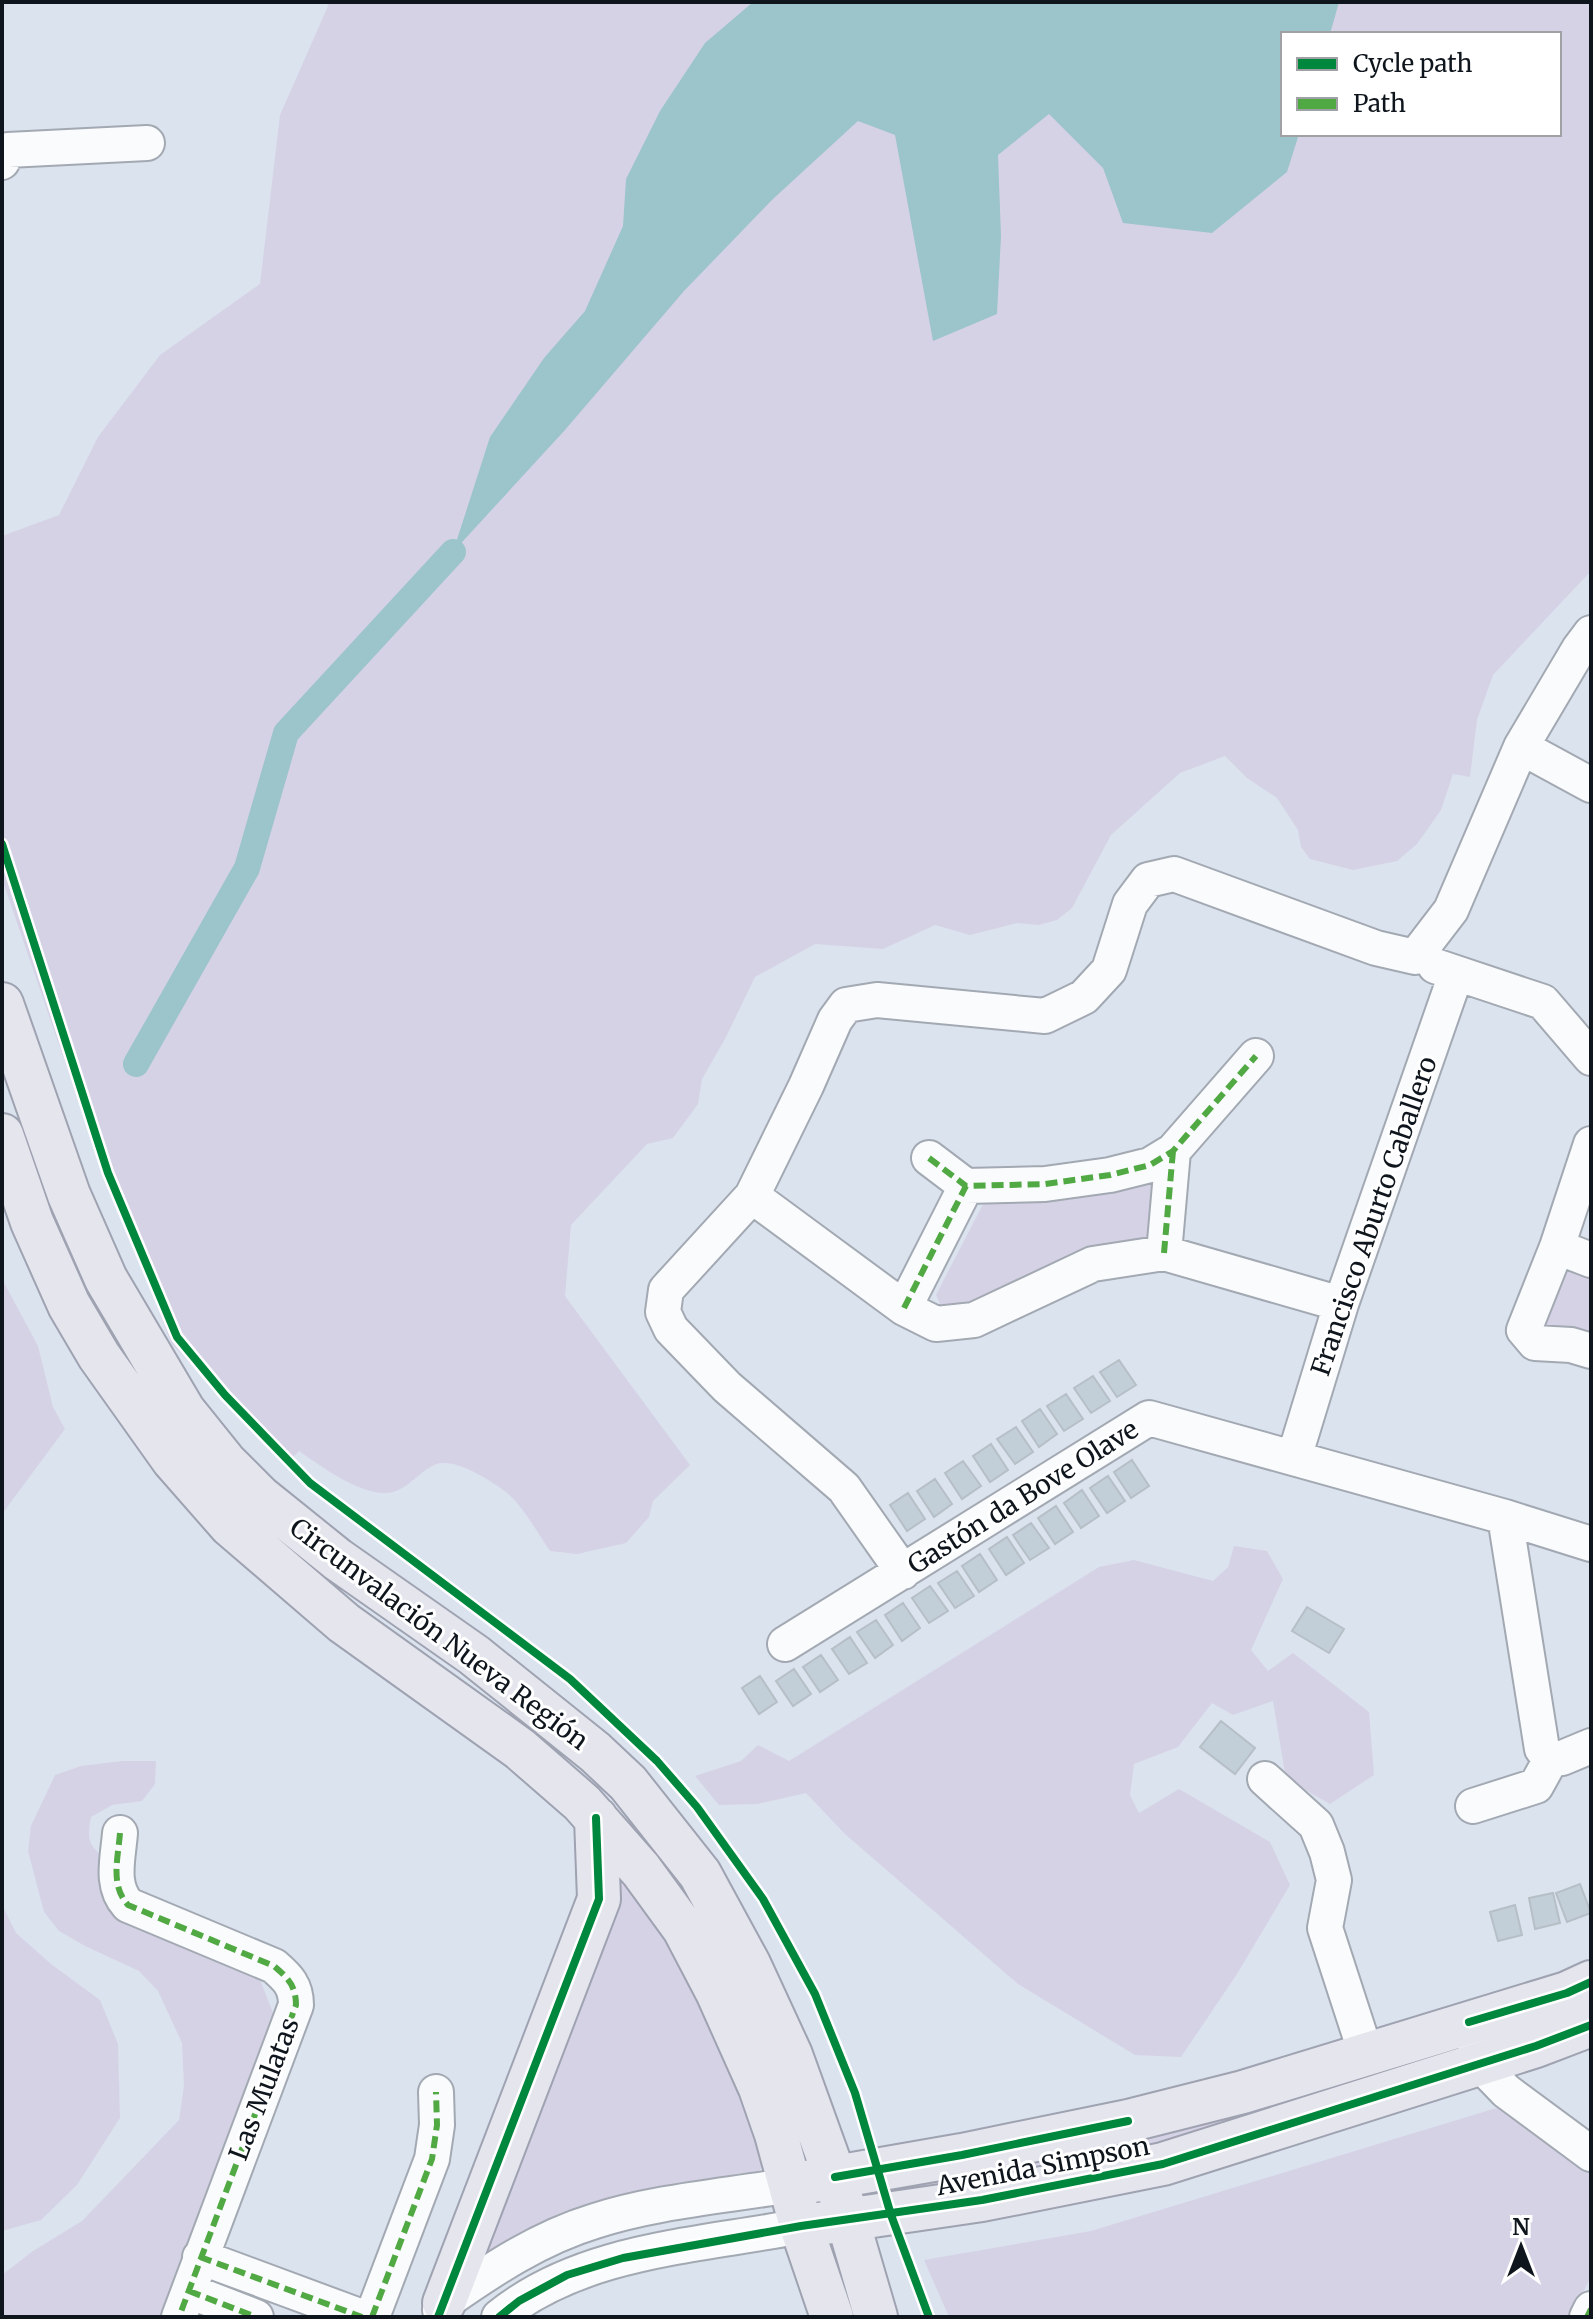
<svg xmlns="http://www.w3.org/2000/svg" width="1593" height="2319" font-family="Merriweather,serif">
	<style>
		.green { fill: #d6d2e6; fill-rule: evenodd }
		.water { fill: #9cc4cb }
		.lines { fill: none; stroke-linecap: round; stroke-linejoin: round }
		.canal { stroke: #9cc4cb; stroke-width: 26 }
		.building { fill: #c2ced8; stroke: #b6bfc6; stroke-width: 2 }
		.minor-casing { stroke: #a3a9b2; stroke-width: 38 }
		.major-casing { stroke: #9ea2b1; stroke-width: 46 }
		.minor { stroke: #fafbfd; stroke-width: 34 }
		.major { stroke: #e5e6ed; stroke-width: 42 }
		.quiet { stroke: #51a943; stroke-width: 6; stroke-dasharray: 12 6; stroke-linecap: butt }
		.cycleway-casing { stroke: #fff; stroke-width: 13 }
		.cycleway { stroke: #00873e; stroke-width: 8 }
		.labels { text-anchor: middle; stroke-width: 6; stroke-linejoin: round; paint-order: stroke }
		.street-label { font-size: 26px; fill: #0f151c; stroke: #fff }
	</style>
	<rect width="100%" height="100%" fill="#dbe3ef"/>
	<path class="green" d="M 327,2 L 1591,2 L 1591,571 L 1493,675 L 1477,720 L 1470,777 L 1453,774 L 1441,810 L 1417,844 L 1397,861 L 1353,870 L 1310,859 L 1301,847 L 1298,830 L 1277,798 L 1247,778 L 1225,756 L 1180,773 L 1111,835 L 1072,908 L 1057,920 L 1039,925 L 1017,923 L 970,935 L 935,925 L 883,949 L 815,944 L 755,977 L 725,1039 L 702,1079 L 698,1104 L 673,1138 L 647,1144 L 571,1225 L 565,1296 L 690,1465 L 653,1501 L 649,1517 L 626,1543 L 577,1554 L 550,1551 C 537,1532 523,1506 506,1492 C 490,1480 453,1456 434,1465 C 419,1472 410,1487 393,1492 C 364,1499 321,1466 299,1451 L 287,1464 L 171,1343 L 80,1106 L 2,879 L 2,536 L 59,515 L 98,437 L 160,355 L 260,284 L 280,115 L 328,6 ZM 1283,34 L 1559,34 L 1559,134 L 1283,134 Z
		M 1158,1173 L 1149,1236 L 1091,1250 L 961,1308 L 940,1304 L 936,1295 L 982,1206 L 1001,1194 Z
		M 1558,1263 L 1591,1270 L 1591,1342 L 1553,1335 L 1543,1322 Z
		M 2,1279 L 38,1346 L 53,1407 L 65,1429 L 2,1514 Z
		M 1234,1546 L 1267,1551 L 1283,1579 L 1251,1650 L 1268,1671 L 1293,1653 L 1369,1712 L 1374,1775 L 1330,1804 L 1286,1779 L 1273,1701 L 1233,1715 L 1212,1703 L 1178,1747 L 1134,1764 L 1130,1795 L 1139,1813 L 1179,1789 L 1270,1842 L 1290,1885 L 1237,1974 L 1181,2057 L 1135,2055 L 1018,1984 L 845,1834 L 806,1793 L 757,1804 L 719,1805 L 695,1776 L 741,1761 L 758,1745 L 789,1761 L 1099,1567 L 1134,1560 L 1213,1581 L 1228,1567 Z
		M 122,1761 L 156,1761 L 155,1784 L 142,1801 L 112,1805 L 91,1817 C 83,1856 102,1843 105,1869 L 257,1972 L 277,2023 L 162,2317 L 2,2317 L 2,2275 L 33,2251 L 82,2221 L 179,2120 L 184,2086 L 182,2043 L 158,1991 L 139,1971 L 85,1946 L 59,1931 L 44,1912 L 28,1851 L 31,1826 L 55,1775 L 81,1766 Z
		M 615,1860 L 631,1878 L 719,2031 L 765,2161 L 757,2175 L 476,2264 Z
		M 2,1905 L 16,1933 L 51,1964 L 100,2000 L 118,2044 L 120,2118 L 77,2185 L 41,2220 L 2,2231 Z
		M 1436,2049 L 1438,2055 L 1109,2163 L 891,2203 L 888,2190 L 1100,2151 L 1192,2115 Z
		M 1503,2106 L 1591,2171 L 1591,2277 L 1570,2317 L 949,2317 L 924,2260 L 1091,2231 Z"/>
	<path class="water" d="M 753,2 L 1339,2 L 1330,34 L 1283,34 L 1283,134 L 1299,134 L 1287,172 L 1212,233 L 1123,223 L 1103,168 L 1049,114 L 998,155 L 1001,236 L 997,314 L 933,341 L 895,135 L 858,121 L 773,199 L 684,291 L 565,430 L 453,552 L 490,437 L 544,358 L 585,311 L 623,226 L 626,179 L 660,111 L 705,43 Z"/>
	<g class="lines">
		<path class="canal" d="M 136,1064 L 247,868 L 286,733 L 453,552"/>
	</g>
	<path class="building" d="M 1119,1360 L 1136,1385 L 1117,1397 L 1100,1372 Z
		M 1093,1376 L 1110,1401 L 1091,1413 L 1074,1388 Z
		M 1066,1394 L 1083,1419 L 1064,1431 L 1047,1406 Z
		M 1040,1409 L 1057,1434 L 1039,1447 L 1022,1421 Z
		M 1016,1427 L 1033,1452 L 1015,1464 L 997,1439 Z
		M 991,1444 L 1008,1470 L 990,1482 L 973,1456 Z
		M 1132,1460 L 1149,1486 L 1131,1498 L 1114,1472 Z
		M 963,1461 L 981,1486 L 962,1499 L 945,1473 Z
		M 1108,1476 L 1125,1501 L 1107,1513 L 1090,1488 Z
		M 935,1479 L 952,1504 L 934,1517 L 917,1491 Z
		M 1082,1490 L 1099,1516 L 1081,1528 L 1064,1503 Z
		M 908,1493 L 925,1519 L 907,1531 L 890,1505 Z
		M 1056,1506 L 1073,1532 L 1055,1544 L 1038,1518 Z
		M 1031,1523 L 1049,1548 L 1030,1560 L 1013,1535 Z
		M 1007,1537 L 1024,1563 L 1006,1575 L 989,1549 Z
		M 980,1554 L 997,1580 L 979,1592 L 962,1566 Z
		M 957,1571 L 974,1596 L 955,1608 L 938,1583 Z
		M 930,1586 L 948,1611 L 929,1623 L 912,1598 Z
		M 903,1603 L 920,1628 L 902,1641 L 885,1615 Z
		M 1307,1607 L 1344,1629 L 1329,1653 L 1292,1631 Z
		M 876,1620 L 893,1645 L 875,1658 L 857,1632 Z
		M 850,1637 L 867,1663 L 849,1674 L 832,1649 Z
		M 821,1655 L 838,1680 L 820,1692 L 803,1667 Z
		M 794,1669 L 811,1694 L 793,1706 L 776,1681 Z
		M 760,1676 L 777,1702 L 759,1714 L 742,1688 Z
		M 1221,1721 L 1255,1748 L 1235,1774 L 1200,1747 Z
		M 1580,1884 L 1591,1913 L 1567,1922 L 1556,1893 Z
		M 1553,1893 L 1560,1923 L 1535,1929 L 1529,1898 Z
		M 1515,1905 L 1522,1935 L 1498,1941 L 1490,1912 Z"/>
	<g class="lines">
		<g class="minor-casing">
			<path id="minor" d="M 2,162 L 8,150 L 147,143
				M 1521,747 L 1591,785
				M 1435,966 L 1543,1002 L 1591,1058
				M 1591,1144 L 1557,1247 L 1524,1330 L 1535,1343 L 1571,1345 L 1591,1351
				M 929,1158 L 966,1186 L 1045,1184 L 1110,1175 L 1150,1165 L 1173,1151 L 1256,1056
				M 752,1196 L 904,1308 L 936,1324 L 974,1320 L 1093,1264 L 1164,1253 L 1341,1304
				M 1557,1247 L 1591,1260
				M 1164,1253 L 1173,1151
				M 904,1308 L 966,1186
				M 1294,1458 L 1341,1304 L 1456,974
				M 1505,1517 L 1542,1749 L 1551,1759 L 1562,1758 L 1591,1746
				M 903,1572 L 844,1488 L 727,1387 L 671,1329 L 663,1312 L 666,1290 L 752,1196 L 806,1086 L 835,1020 L 846,1005 L 877,1000 L 1045,1016 L 1084,997 L 1109,970 L 1130,904 L 1148,880 L 1174,874 L 1376,948 L 1415,957 L 1451,910 L 1521,747 L 1579,649 L 1591,633
				M 785,1644 L 1149,1418 L 1505,1517 L 1591,1544
				M 1265,1779 L 1316,1825 L 1327,1852 L 1334,1880 L 1325,1928 L 1366,2054
				M 1473,1806 L 1536,1786 L 1551,1759
				M 120,1833 C 118,1859 110,1885 128,1905 L 274,1966 C 288,1978 296,1986 296,2005 L 179,2317
				M 1474,2040 L 1480,2064 L 1506,2091 L 1591,2154
				M 200,2257 L 362,2317
				M 189,2291 L 256,2317
				M 440,2310 L 444,2303 C 491,2270 539,2238 595,2221 C 657,2201 726,2196 790,2185
				M 372,2317 L 432,2159 L 437,2125 L 436,2092
				M 499,2317 C 583,2249 699,2246 801,2226
				M 1587,2317 L 1591,2309"/>
		</g>
		<g class="major-casing">
			<path id="major" d="M 2,1004 L 69,1195 L 106,1279 L 184,1411 L 225,1462 L 260,1497 L 337,1559 L 474,1655 L 595,1752 L 628,1783 L 700,1874 L 749,1964 L 791,2055 L 835,2177 L 876,2317
				M 2,1135 L 32,1222 L 69,1305 L 99,1356 L 173,1460 L 230,1525 L 344,1623 L 520,1749 L 582,1803 L 641,1870 L 684,1929 L 717,1992 L 760,2088 L 776,2134 L 801,2226 L 832,2317
				M 807,2182 L 962,2155 L 1128,2121 L 1243,2092 L 1567,1993 L 1591,1982
				M 818,2224 L 982,2200 L 1163,2164 L 1536,2046 L 1591,2025
				M 444,2303 L 599,1899 L 596,1818"/>
		</g>
		<use href="#minor" class="minor"/>
		<use href="#major" class="major"/>
		<path class="quiet" d="M 929,1158 L 966,1186 L 1045,1184 L 1110,1175 L 1150,1165 L 1173,1151 L 1256,1056
			M 1164,1253 L 1173,1151
			M 904,1308 L 966,1186
			M 120,1833 C 118,1859 110,1885 128,1905 L 274,1966 C 288,1978 296,1986 296,2005 L 179,2317
			M 200,2257 L 362,2317
			M 189,2291 L 256,2317
			M 372,2317 L 432,2159 L 437,2125 L 436,2092
			M 1587,2317 L 1591,2309"/>
		<g class="cycleway-casing">
			<path id="cycleway" d="M 2,844 L 108,1173 L 177,1337 L 225,1395 L 310,1483 L 570,1679 L 657,1761 L 697,1807 L 763,1899 L 815,1994 L 855,2093 L 891,2215 L 929,2317
				M 1469,2022 L 1567,1993 L 1591,1982
				M 835,2177 L 962,2155 L 1128,2121
				M 438,2317 L 599,1899 L 596,1818
				M 499,2317 L 519,2301 L 567,2275 L 623,2258 L 801,2226 L 982,2200 L 1163,2164 L 1536,2046 L 1591,2025"/>
		</g>
		<use href="#cycleway" class="cycleway"/>
	</g>
	<g class="labels">
		<g class="street-label">
			<text transform="translate(1374 1216) rotate(-71)" y="9">Francisco Aburto Caballero</text>
			<text transform="translate(1023 1497) rotate(-32)" y="9">Gastón da Bove Olave</text>
			<text transform="translate(439 1634) rotate(37)" y="9">Circunvalación Nueva Región</text>
			<text transform="translate(264 2089) rotate(-69)" y="9">Las Mulatas</text>
			<text transform="translate(1043 2166) rotate(-11)" y="9">Avenida Simpson</text>
		</g>
	</g>
	<rect width="1593" height="2319" fill="none" stroke="#0f151c" stroke-width="8"/>
	<rect x="1281" y="32" width="280" height="104" fill="#ffffff" stroke="#9fa1a4" stroke-width="2"/>
	<rect x="1297" y="58" width="40" height="12" fill="#00873e" stroke="#9fa1a4" stroke-width="2"/>
	<text x="1353" y="72" font-size="24" fill="#0f151c">Cycle path</text>
	<rect x="1297" y="98" width="40" height="12" fill="#51a943" stroke="#9fa1a4" stroke-width="2"/>
	<text x="1353" y="112" font-size="24" fill="#0f151c">Path</text>
	<g transform="translate(1521 2247)" stroke="#ffffff" stroke-width="6" paint-order="stroke">
	<path d="M0-6L14 30L0 20L-14 30Z" fill="#0f151c"/>
	<text y="-12" font-size="22" font-weight="bold" text-anchor="middle" fill="#0f151c">N</text>
	</g>
</svg>
